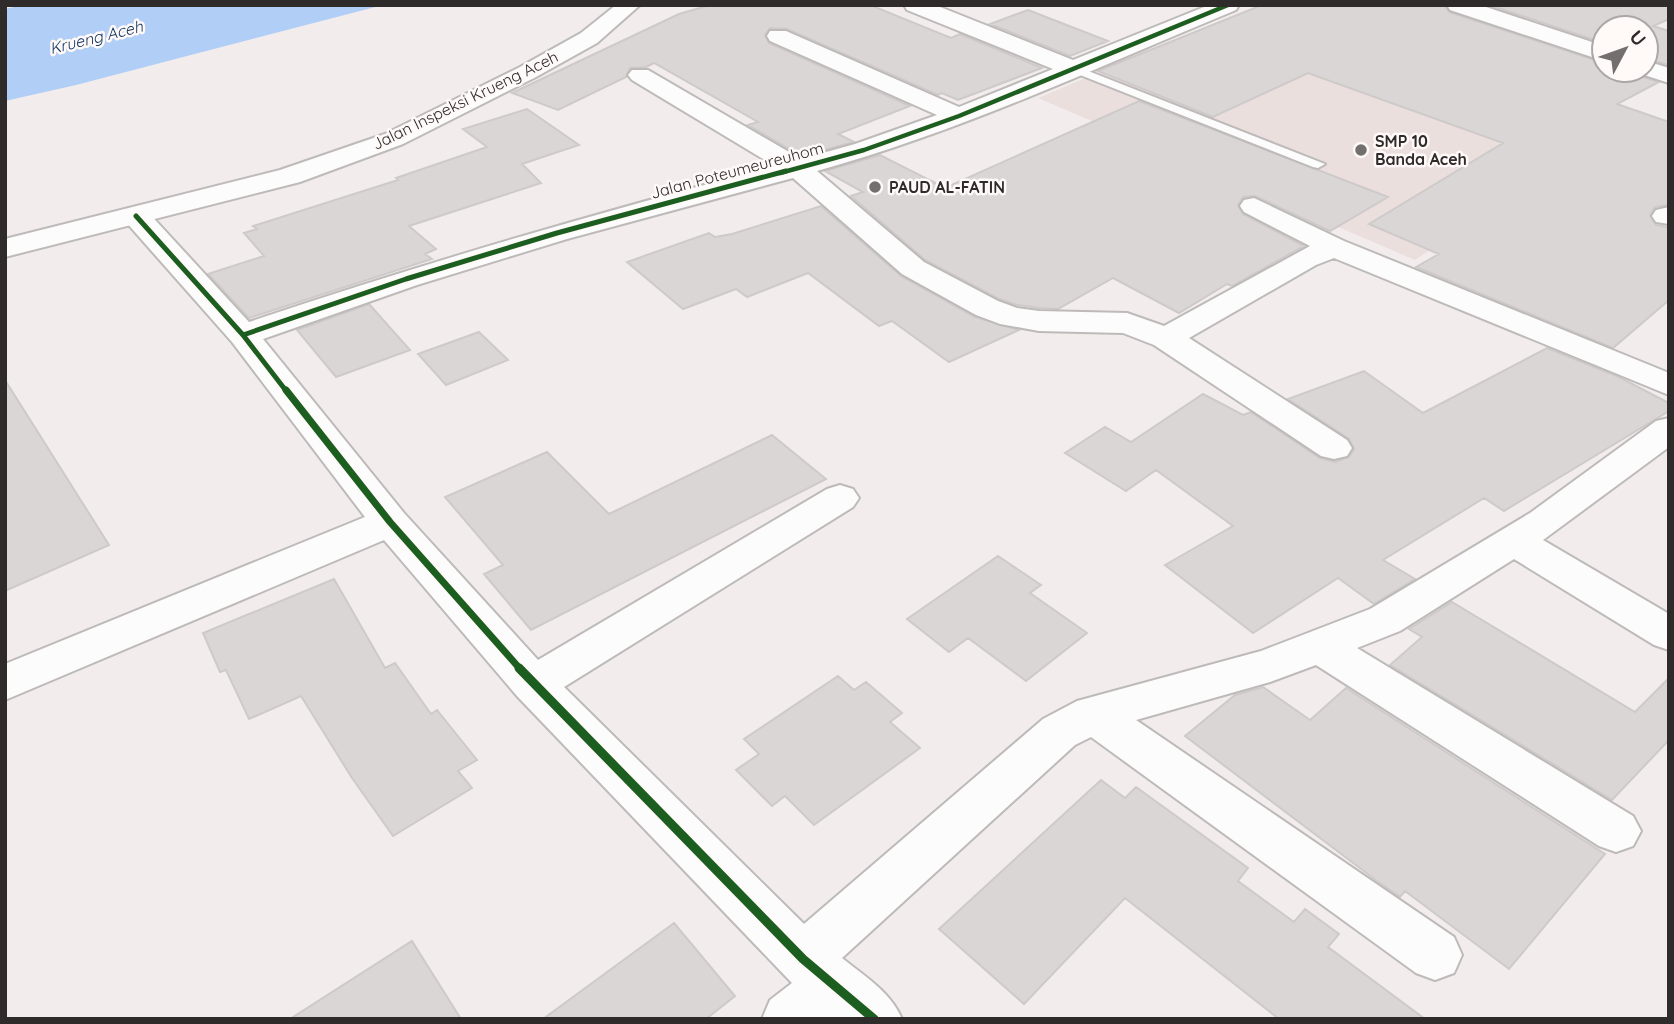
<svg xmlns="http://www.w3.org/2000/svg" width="1674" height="1024" font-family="Quicksand,sans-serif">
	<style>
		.built { fill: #ebdfde }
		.water { fill: #b0cef6 }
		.building { fill: #dad6d5; stroke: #cecac9; stroke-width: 2 }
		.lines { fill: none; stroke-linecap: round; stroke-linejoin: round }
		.service-casing { stroke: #bebaba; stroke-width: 4 }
		.minor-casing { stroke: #bebaba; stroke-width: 4 }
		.tertiary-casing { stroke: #bebaba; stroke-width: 4 }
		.service { fill: #fdfcfc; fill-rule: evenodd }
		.minor { fill: #fdfcfc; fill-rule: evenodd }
		.tertiary { fill: #fdfcfc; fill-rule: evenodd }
		.cycleway-far3-casing { stroke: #fff9f8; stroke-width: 7 }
		.cycleway-far2-casing { stroke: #fff9f8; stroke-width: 9 }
		.cycleway-far1-casing { stroke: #fff9f8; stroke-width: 11 }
		.cycleway-casing { stroke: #fff9f8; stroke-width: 13 }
		.cycleway-far3 { stroke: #1b5e20; stroke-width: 4.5 }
		.cycleway-far2 { stroke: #1b5e20; stroke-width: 5 }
		.cycleway-far1 { stroke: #1b5e20; stroke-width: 7 }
		.cycleway { stroke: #1b5e20; stroke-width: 9 }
		.poi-dot { fill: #736f6e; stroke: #fff9f8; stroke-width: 2.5 }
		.labels { text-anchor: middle; stroke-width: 5; stroke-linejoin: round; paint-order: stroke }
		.far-water-label { font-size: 16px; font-style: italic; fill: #153a67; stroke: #fff9f8 }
		.far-street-label { font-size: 16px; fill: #2e2b2a; stroke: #fff9f8 }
		.far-poi-label { font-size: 16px; font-weight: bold; fill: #2e2b2a; stroke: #fff9f8; text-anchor: start }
	</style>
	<rect width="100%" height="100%" fill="#f2edec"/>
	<path class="built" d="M 1225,19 L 1565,137 L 1561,163 L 1415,260 L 1038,98 Z"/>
	<path class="water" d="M 23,5 L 383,5 L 76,85 L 5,101 L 5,9 Z"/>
	<path class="building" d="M 710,5 L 870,5 L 951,38 L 960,34 L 1042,68 L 958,100 L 942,93 L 938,95 L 787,29 L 770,28 L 765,35 L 769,43 L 910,106 L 838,134 L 854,142 L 801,156 L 748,125 L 758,122 L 654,63 L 646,67 L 630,68 L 626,77 L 558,110 L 512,93 L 679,14 Z
		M 1262,5 L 1445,5 L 1449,12 L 1604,63 L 1604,70 L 1633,70 L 1637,75 L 1659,82 L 1617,104 L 1669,122 L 1669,205 L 1655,207 L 1650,215 L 1656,225 L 1669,227 L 1669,300 L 1613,348 L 1416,267 L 1439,254 L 1369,224 L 1503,143 L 1308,73 L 1213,117 L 1098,71 Z
		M 1489,5 L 1669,5 L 1669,19 L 1653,26 L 1669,31 L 1669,65 L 1646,59 L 1646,28 L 1604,28 L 1604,43 Z
		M 1028,10 L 1108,41 L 1070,56 L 990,24 Z
		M 1139,101 L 1388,197 L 1330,231 L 1255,196 L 1243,197 L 1238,205 L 1243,214 L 1304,246 L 1232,286 L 1227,284 L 1179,313 L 1113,278 L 1058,309 L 1039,308 L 1018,305 L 999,299 L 925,260 L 851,196 L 863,192 L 825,171 L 880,155 L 945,188 Z
		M 527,109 L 579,145 L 522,164 L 541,183 L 409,226 L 436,249 L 425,254 L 432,259 L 249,318 L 208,274 L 264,256 L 244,233 L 257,229 L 253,226 L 398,180 L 396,178 L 487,147 L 463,129 Z
		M 821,206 L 901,276 L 975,317 L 1019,330 L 949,362 L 892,321 L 879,326 L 808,273 L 747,297 L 736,289 L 683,309 L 627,262 L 709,233 L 715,237 L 732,234 Z
		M 369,304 L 410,350 L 336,377 L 297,330 Z
		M 479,332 L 508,360 L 446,385 L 418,354 Z
		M 1547,348 L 1619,377 L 1669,403 L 1669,411 L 1504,511 L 1484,498 L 1383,560 L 1415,579 L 1374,604 L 1338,578 L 1253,633 L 1165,565 L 1233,526 L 1156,470 L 1126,491 L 1065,453 L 1105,427 L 1131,442 L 1203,394 L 1243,415 L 1251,412 L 1320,458 L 1335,462 L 1349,457 L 1354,449 L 1349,439 L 1288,399 L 1364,371 L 1423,413 Z
		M 5,380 L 109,545 L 5,591 Z
		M 772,435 L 826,479 L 531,630 L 484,574 L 503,565 L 445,497 L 547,452 L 609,514 Z
		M 998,556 L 1041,585 L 1030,593 L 1087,633 L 1026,681 L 968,638 L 949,652 L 907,619 Z
		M 334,579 L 385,668 L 395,663 L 431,714 L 437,710 L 477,760 L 458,771 L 472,788 L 393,836 L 352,778 L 301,696 L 249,719 L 226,670 L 220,672 L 203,633 Z
		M 1452,602 L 1635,712 L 1669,678 L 1669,740 L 1612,800 L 1390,665 L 1422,637 L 1409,629 Z
		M 838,676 L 854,690 L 866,682 L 902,713 L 890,722 L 920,748 L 814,825 L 785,796 L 772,806 L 736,770 L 759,754 L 744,739 Z
		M 1263,687 L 1310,720 L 1346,688 L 1605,854 L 1509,969 L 1405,891 L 1400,897 L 1377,881 L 1185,736 L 1235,695 Z
		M 1101,780 L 1125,798 L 1136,787 L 1248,868 L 1238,881 L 1294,922 L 1305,909 L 1339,934 L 1328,947 L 1425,1019 L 1279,1019 L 1125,898 L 1024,1004 L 939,929 Z
		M 674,923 L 735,996 L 706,1019 L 543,1019 Z
		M 412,941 L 461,1019 L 290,1019 Z"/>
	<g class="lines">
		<g class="service-casing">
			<path id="service" d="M 1070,67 L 1078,67 L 1325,164 L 1318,168 L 1313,167 L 1070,71 Z"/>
		</g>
		<g class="minor-casing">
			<path id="minor" d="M 904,5 L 935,5 L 1073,60 L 1209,5 L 1239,5 L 1236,10 C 1098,67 962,131 817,171 L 924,262 L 998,301 L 1017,308 L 1039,311 L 1127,313 L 1164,326 L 1310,246 L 1244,212 L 1240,206 L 1244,200 L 1254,198 L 1344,241 L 1669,373 L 1669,395 L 1334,258 L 1316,265 L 1189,338 L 1347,440 L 1352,448 L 1347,456 L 1334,459 L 1321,456 L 1154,345 L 1123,333 L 1039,331 L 1000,324 L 976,315 L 902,274 L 793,178 L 567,239 L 417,285 L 263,339 L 404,513 L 538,660 L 827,489 L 840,485 L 853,489 L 859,498 L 853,507 L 564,687 L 804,924 L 1043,719 L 1077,701 L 1261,651 L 1370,609 L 1530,513 L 1656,421 L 1669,418 L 1669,447 L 1543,540 L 1669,614 L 1669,650 L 1654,645 L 1514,559 L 1400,631 L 1357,648 L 1633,816 L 1641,831 L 1633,846 L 1616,852 L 1599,846 L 1316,665 L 1270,682 L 1136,720 L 1454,937 L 1462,955 L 1454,973 L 1435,980 L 1416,973 L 1091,737 L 1075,745 L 842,958 C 864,976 890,991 902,1019 L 762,1019 L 770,1000 L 792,983 L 517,696 L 384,540 L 5,700 L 5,664 L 365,517 L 232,342 L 126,222 L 122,216 L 126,210 L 136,207 L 146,210 L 249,322 C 424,263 597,213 775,166 L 632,80 L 628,75 L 632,70 L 648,70 L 801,159 L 855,144 L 937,115 L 770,41 L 767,36 L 770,31 L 786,31 L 959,107 L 1053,69 L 907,10 Z
				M 1447,5 L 1480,5 L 1604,46 L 1604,61 L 1450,10 Z
				M 1646,61 L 1669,68 L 1669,83 L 1638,73 L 1636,70 L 1646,70 Z
				M 1669,207 L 1669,224 L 1656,222 L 1652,216 L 1656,210 Z"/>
		</g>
		<g class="tertiary-casing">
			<path id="tertiary" d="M 616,5 L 640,5 L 597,43 L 536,77 L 403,144 L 300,182 L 5,257 L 5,239 L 280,170 L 385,134 L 520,67 L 581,33 Z"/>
		</g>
		<use href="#service" class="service"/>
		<use href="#minor" class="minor"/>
		<use href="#tertiary" class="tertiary"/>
		<g class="cycleway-far3-casing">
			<path id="cycleway-far3" d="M 780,173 L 864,150 L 959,116 L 1228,5"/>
		</g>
		<g class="cycleway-far2-casing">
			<path id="cycleway-far2" d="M 136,216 L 243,335 L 287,392
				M 243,335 L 406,279 L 557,233 L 786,171"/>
		</g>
		<g class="cycleway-far1-casing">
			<path id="cycleway-far1" d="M 286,390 L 390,522 L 521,670"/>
		</g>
		<g class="cycleway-casing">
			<path id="cycleway" d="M 519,668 L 803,959 L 874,1019"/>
		</g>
		<use href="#cycleway-far3" class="cycleway-far3"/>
		<use href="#cycleway-far2" class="cycleway-far2"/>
		<use href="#cycleway-far1" class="cycleway-far1"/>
		<use href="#cycleway" class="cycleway"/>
	</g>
	<g class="poi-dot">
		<circle cx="1361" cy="150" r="7"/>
		<circle cx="875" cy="187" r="7"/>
	</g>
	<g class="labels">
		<g class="far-water-label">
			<text transform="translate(96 37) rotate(-14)" y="6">Krueng Aceh</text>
		</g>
		<g class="far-street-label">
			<text transform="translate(465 100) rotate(-26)" y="6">Jalan Inspeksi Krueng Aceh</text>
			<text transform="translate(737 170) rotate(-15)" y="6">Jalan Poteumeureuhom</text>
		</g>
		<g class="far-poi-label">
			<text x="1375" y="147">SMP 10<tspan x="1375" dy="18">Banda Aceh</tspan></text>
			<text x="889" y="193">PAUD AL-FATIN</text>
		</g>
	</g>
	<rect width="1674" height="1024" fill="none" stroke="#2e2b2a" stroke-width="14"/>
	<g transform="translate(1625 49) rotate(49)"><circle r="33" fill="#fff9f8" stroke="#aba7a6" stroke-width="2"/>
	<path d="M0-5L12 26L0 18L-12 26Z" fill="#736f6e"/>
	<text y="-10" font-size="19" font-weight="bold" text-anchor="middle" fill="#2e2b2a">U</text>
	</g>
</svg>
